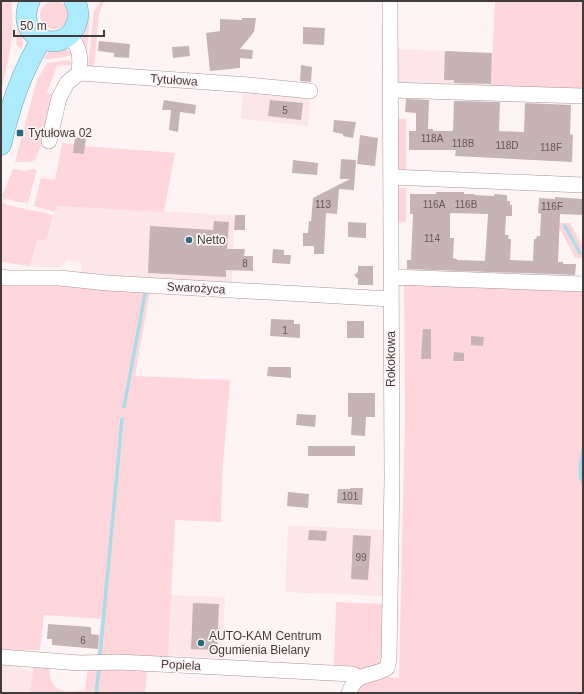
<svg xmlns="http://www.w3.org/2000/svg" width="584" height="694" font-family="Arial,sans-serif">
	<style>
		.built { fill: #fce6e9 }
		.green { fill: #ffd6dc }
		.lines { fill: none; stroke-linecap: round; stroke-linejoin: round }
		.stream { stroke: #abdceb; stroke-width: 3.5 }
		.building { fill: #c5b3b6; fill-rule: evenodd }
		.minor-casing { stroke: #a69597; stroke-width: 16 }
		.major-casing { stroke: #64a6b9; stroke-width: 21 }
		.minor { stroke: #fff; stroke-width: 15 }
		.major { stroke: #adecfe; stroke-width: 20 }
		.poi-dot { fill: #286b7c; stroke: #fff4f5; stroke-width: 1.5 }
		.labels { text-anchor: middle; stroke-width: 3.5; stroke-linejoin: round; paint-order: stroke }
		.number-label { font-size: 10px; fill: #63595a }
		.street-label { font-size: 12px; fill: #423b3b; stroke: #fff4f5 }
		.poi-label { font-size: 12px; fill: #423b3b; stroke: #fff4f5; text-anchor: start }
	</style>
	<rect width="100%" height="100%" fill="#fff4f5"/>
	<path class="built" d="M 394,49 L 492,53 L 491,89 L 395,85 Z
		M 244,87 L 311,95 L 308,126 L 241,119 Z
		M 56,206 L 234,215 L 232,286 L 83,275 L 81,271 L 82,263 L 67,260 L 63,265 L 57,268 L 30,266 L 37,240 L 46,241 Z
		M 288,525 L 386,530 L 386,583 L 382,586 L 382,596 L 285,592 Z
		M 171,595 L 225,597 L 222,658 L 169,655 Z
		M 1,663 L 18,665 L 26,670 L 33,672 L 30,693 L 1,693 Z"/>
	<path class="green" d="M 1,1 L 11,1 C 16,32 8,62 1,92 Z
		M 101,1 L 104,1 L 99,14 L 94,68 L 88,66 L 94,11 Z
		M 495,1 L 583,1 L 583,93 L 491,89 Z
		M40 15a14 14 0 1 1 28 0a14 14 0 1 1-28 0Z
		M 17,4 L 19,6 L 24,36 L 22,49 L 20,49 L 16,43 L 18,24 Z
		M 90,13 L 87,52 L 82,38 Z
		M 62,48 L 68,50 L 73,55 L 51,59 L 43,59 L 49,51 Z
		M 69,60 L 72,63 L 71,65 L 57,66 L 47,93 L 52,94 L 43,141 L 35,160 L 30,162 L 15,162 L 37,80 L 47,63 Z
		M 395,119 L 406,119 L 406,171 L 398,169 Z
		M 62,143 L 74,144 L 73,153 L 84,154 L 85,146 L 175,153 L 164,212 L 56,206 L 55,212 L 34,206 L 41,178 L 55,180 Z
		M 13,169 L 25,171 L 34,169 L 37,170 L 28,203 L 13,201 L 13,200 L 5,199 L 4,201 L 2,195 Z
		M 397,188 L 406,188 L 406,222 L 395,222 Z
		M 1,201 L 7,205 L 53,215 L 46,241 L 37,240 L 30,266 L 1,262 Z
		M 557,223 L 570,223 L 583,247 L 583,258 L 575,258 Z
		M 1,283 L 44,283 L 150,291 L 135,376 L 230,380 L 222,476 L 221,522 L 175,520 L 168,661 L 97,657 L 101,619 L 44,615 L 40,650 L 1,651 Z
		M 404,284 L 583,288 L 583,693 L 356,693 L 357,688 L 372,676 L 399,678 L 405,416 Z
		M 336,602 L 386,604 L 385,659 C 370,673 353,670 334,669 Z
		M 34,663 L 51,664 C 49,670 49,676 52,682 C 58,694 73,692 85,690 L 88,666 L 147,669 L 145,693 L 30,693 Z"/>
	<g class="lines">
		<path class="stream" d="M 565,226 L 580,253
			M 124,407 L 145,294
			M 583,449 C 582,459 577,473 583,483
			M 100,655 L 122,419
			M 96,693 L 99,670"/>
	</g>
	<path class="building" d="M 242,18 L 256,18 L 254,32 L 240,49 L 253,50 L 252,59 L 240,58 L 240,68 L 210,71 L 206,33 L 220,31 L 220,19 L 242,20 Z
		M 303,27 L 325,28 L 324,45 L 303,44 Z
		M 99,41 L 130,44 L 129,58 L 114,57 L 114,53 L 98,51 Z
		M 189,46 L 190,56 L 173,58 L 172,47 Z
		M 445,51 L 492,53 L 491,84 L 454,83 L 454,80 L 444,80 Z
		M 301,65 L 312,67 L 311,82 L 300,81 Z
		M 406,99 L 429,100 L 428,129 L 433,129 L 433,131 L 453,131 L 454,101 L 500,102 L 499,131 L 524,132 L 525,103 L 571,105 L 570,134 L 573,135 L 572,162 L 455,156 L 456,150 L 409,150 L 409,131 L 416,131 L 416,113 L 405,112 Z
		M 164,100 L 196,105 L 195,114 L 180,112 L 178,132 L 169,130 L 171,110 L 162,110 Z
		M 270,100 L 303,103 L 301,120 L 268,116 Z
		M 334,120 L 356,122 L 353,138 L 343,136 L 343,134 L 333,132 Z
		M 360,135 L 378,138 L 375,166 L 357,164 Z
		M 75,137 L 86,138 L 84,154 L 73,153 Z
		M 341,159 L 356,160 L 354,190 L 339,189 L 337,214 L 326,213 L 324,254 L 314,254 L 314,246 L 303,246 L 303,233 L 308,233 L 309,221 L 311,221 L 313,198 L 350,179 L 340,179 Z
		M 293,160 L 318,163 L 317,175 L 292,173 Z
		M 436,192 L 464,192 L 464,194 L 474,194 L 474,195 L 494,196 L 494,194 L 507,195 L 507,201 L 510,201 L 510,205 L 512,205 L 512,216 L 506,216 L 505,235 L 509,235 L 508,239 L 511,239 L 510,260 L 533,261 L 534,239 L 536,239 L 537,236 L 540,236 L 541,214 L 538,213 L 539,198 L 555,199 L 555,197 L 583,199 L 583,215 L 560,214 L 558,262 L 563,262 L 563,264 L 576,264 L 575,275 L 407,269 L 407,260 L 411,260 L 413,214 L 410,214 L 410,194 L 436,194 ZM 450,213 L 488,214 L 485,261 L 457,260 L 457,259 L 453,258 L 454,238 L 450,238 Z
		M 235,215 L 245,215 L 245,230 L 234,230 Z
		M 214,221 L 229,222 L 227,249 L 245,249 L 244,256 L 253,256 L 253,271 L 226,270 L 226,277 L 148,273 L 150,226 L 213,230 Z
		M 348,222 L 366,223 L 366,238 L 348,237 Z
		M 273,249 L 284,250 L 284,255 L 291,255 L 290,264 L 272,263 Z
		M 358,266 L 373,266 L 373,285 L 358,285 L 358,279 L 354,275 L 358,272 Z
		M 271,319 L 294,320 L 294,324 L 300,324 L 300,338 L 270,336 Z
		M 347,321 L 364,321 L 364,338 L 347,338 Z
		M 423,329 L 431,329 L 431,359 L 421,359 Z
		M 471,336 L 484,337 L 483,346 L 471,345 Z
		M 454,352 L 464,353 L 464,361 L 453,361 Z
		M 268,367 L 291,367 L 291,378 L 267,376 Z
		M 348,393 L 375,393 L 375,417 L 366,417 L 365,436 L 351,435 L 352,417 L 348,417 Z
		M 297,414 L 316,415 L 315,427 L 296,425 Z
		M 308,446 L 355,446 L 355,456 L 308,456 Z
		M 350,488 L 363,488 L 362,505 L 337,503 L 338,489 L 350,489 Z
		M 288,492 L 309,494 L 308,508 L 287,506 Z
		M 309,530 L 327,531 L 326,541 L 308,540 Z
		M 353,535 L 371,536 L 368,580 L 351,579 Z
		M 193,603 L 219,604 L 217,650 L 191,649 Z
		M 48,624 L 91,627 L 91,634 L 99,635 L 98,649 L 52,645 L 52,639 L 47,639 Z"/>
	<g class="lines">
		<g class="minor-casing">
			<path id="minor" d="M 69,34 C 80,49 81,55 79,73
				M 79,73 L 249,85 L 310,91
				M 391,90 L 583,96
				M 49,141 L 59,98 L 67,83 L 79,73
				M 391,177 L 583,185
				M 1,277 L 7,278 L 60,278 L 107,283 L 391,299
				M 391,277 L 583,284
				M 1,657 L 80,663 L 119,662 L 352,674 L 356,676 L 359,678
				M 349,693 C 357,670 371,678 387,668 L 389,659 L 392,479 L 390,1"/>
		</g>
		<g class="major-casing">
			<path id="major" d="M 30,1 C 28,4 28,6 27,10 C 20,42 67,55 77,22 C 79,15 79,7 74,1
				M 1,145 C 10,107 21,73 41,40"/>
		</g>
		<use href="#minor" class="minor"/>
		<use href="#major" class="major"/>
	</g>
	<g class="poi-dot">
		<rect x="16" y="129" width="8" height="8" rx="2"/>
		<circle cx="189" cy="240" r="4"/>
		<circle cx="201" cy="643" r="4"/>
	</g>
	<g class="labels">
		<g class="number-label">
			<text x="285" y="114">5</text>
			<text x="432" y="142">118A</text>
			<text x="463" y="147">118B</text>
			<text x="507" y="149">118D</text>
			<text x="551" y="151">118F</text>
			<text x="323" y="208">113</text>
			<text x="434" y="208">116A</text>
			<text x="466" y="208">116B</text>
			<text x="552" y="210">116F</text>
			<text x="432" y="242">114</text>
			<text x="245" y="267">8</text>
			<text x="285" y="334">1</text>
			<text x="350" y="500">101</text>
			<text x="361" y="561">99</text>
			<text x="83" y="644">6</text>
		</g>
		<g class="street-label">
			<text transform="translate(174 80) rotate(4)" y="4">Tytułowa</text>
			<text transform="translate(196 288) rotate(3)" y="4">Swarożyca</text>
			<text transform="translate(391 359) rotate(-90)" y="4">Rokokowa</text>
			<text transform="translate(181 665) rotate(3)" y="4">Popiela</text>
		</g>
		<g class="poi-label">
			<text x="28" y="137">Tytułowa 02</text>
			<text x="197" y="244">Netto</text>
			<text x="209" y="640">AUTO-KAM Centrum<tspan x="209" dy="14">Ogumienia Bielany</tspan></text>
		</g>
	</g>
	<rect width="584" height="694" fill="none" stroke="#423b3b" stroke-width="4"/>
	<path d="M14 30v6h90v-6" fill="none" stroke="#423b3b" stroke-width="2"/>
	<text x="20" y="30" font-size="12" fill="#423b3b" stroke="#fff4f5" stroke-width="3" paint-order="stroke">50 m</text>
</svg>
